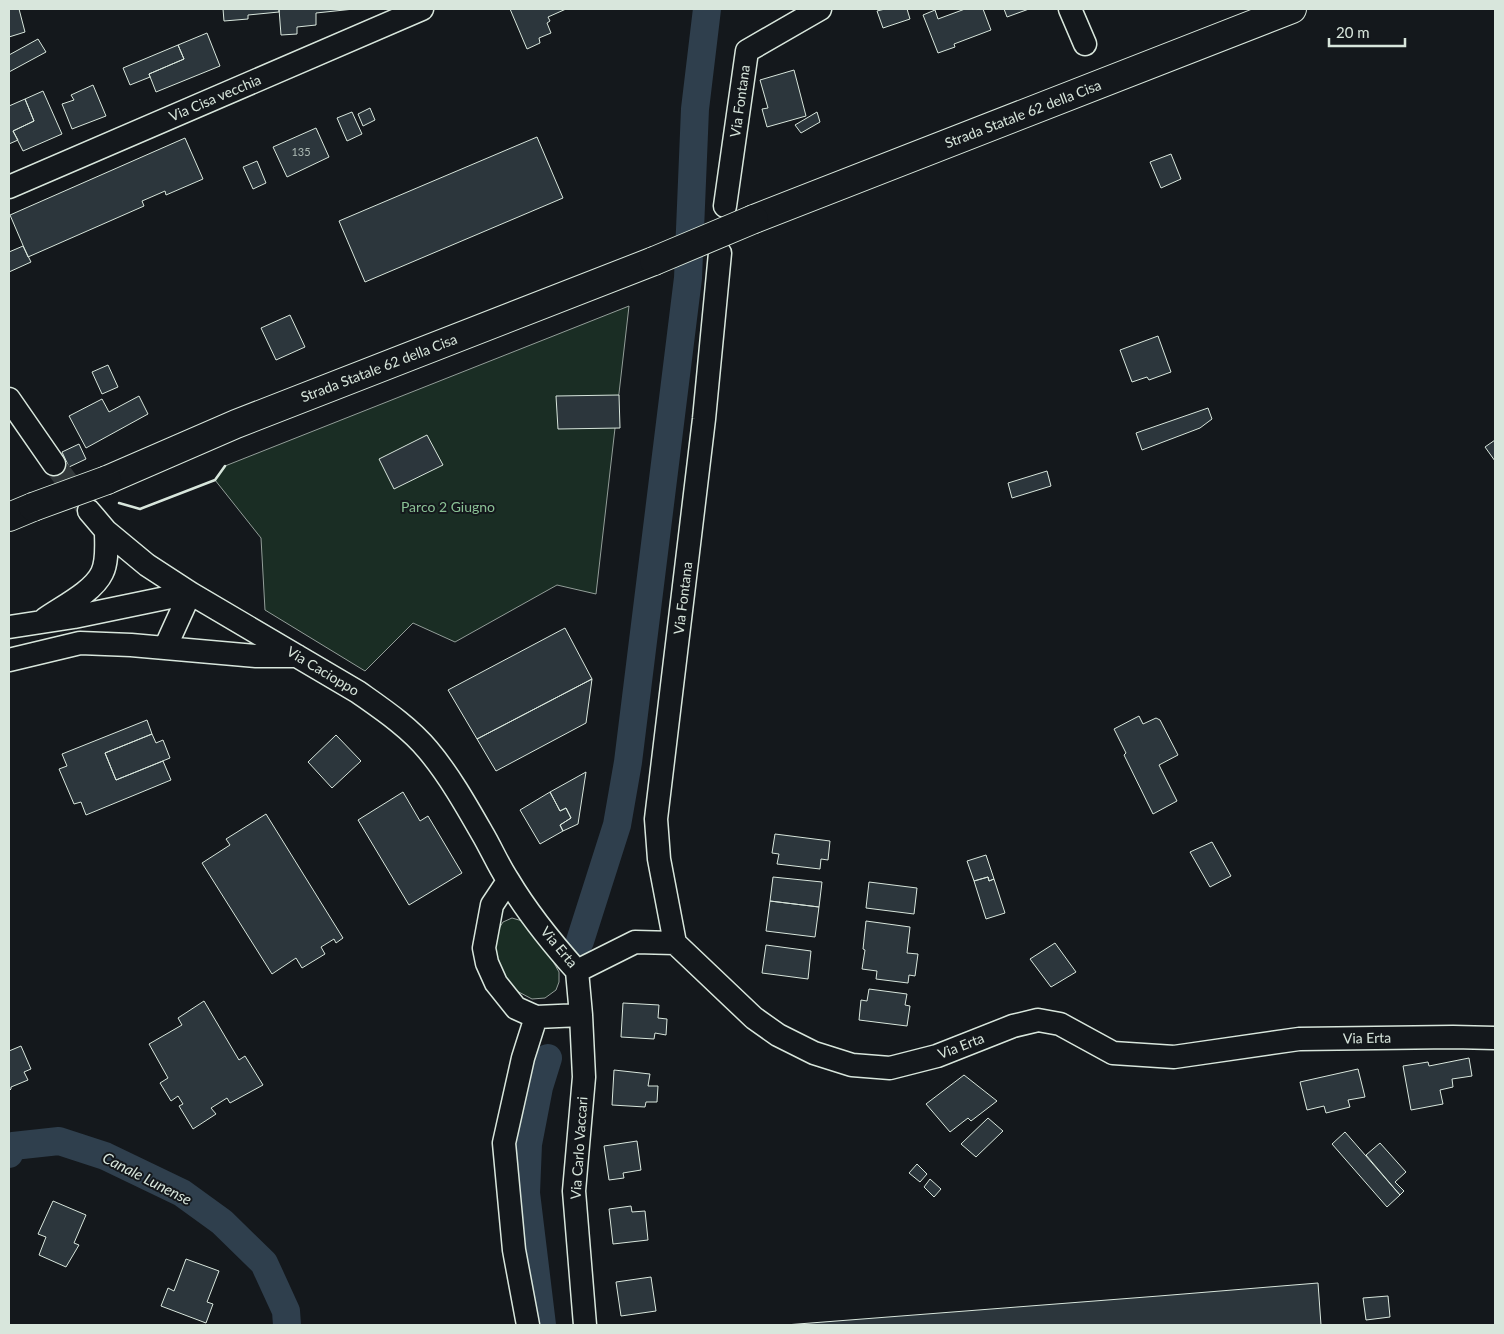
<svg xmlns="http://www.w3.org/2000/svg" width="1504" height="1334" font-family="Lato,sans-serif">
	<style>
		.green { fill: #1a2d24; stroke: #939e99 }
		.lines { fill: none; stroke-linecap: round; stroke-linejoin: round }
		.canal { stroke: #2f3f4d; stroke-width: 28 }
		.building { fill: #2c363c; stroke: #d8e6dc }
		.street-tunnel { stroke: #313739; stroke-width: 22; stroke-dasharray: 22 11; stroke-linecap: butt }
		.street-casing { stroke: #d8e6dc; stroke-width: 25 }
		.primary-casing { stroke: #d8e6dc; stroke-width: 30 }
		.street { stroke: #14181c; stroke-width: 22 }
		.primary { stroke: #14181c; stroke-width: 28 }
		.primary-bridge-casing { stroke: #d8e6dc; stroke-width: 30; stroke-linecap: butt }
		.primary-bridge { stroke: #14181c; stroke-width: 28 }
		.wall { stroke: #d8e6dc; stroke-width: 2.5 }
		.labels { text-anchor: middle; stroke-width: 4; stroke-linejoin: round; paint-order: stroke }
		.number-label { font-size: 11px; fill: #adbab4 }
		.street-label { font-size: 14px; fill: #d8e6dc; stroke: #14181c }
		.park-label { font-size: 14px; fill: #8ac095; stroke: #14181c }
		.water-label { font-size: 15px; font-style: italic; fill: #d8e6dc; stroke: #14181c }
	</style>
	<rect width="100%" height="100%" fill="#14181c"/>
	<path class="green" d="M 629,306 L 596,594 L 557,585 L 455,642 L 413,623 L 365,671 L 265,610 L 261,538 L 215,480 L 225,466 Z
		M 512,918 L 526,922 L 540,938 L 559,972 L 559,982 L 556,990 L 545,998 L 532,999 L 515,990 L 495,965 L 495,935 L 503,922 Z"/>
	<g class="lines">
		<path class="canal" d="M 580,941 L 617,825 L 628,762 L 688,278 L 695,109 L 707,9
			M 9,1154 L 13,1146 L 59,1141 L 105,1156 L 182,1193 L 222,1222 L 264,1263 L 286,1311 L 287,1325
			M 542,1325 L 526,1193 L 528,1144 L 539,1087 L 548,1058"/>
	</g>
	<path class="building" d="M 9,9 L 19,9 L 25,32 L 9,37 Z
		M 223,9 L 279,9 L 279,12 L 248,15 L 248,19 L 224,21 Z
		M 279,9 L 354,9 L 316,13 L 316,25 L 297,27 L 297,34 L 281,35 Z
		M 510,9 L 566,9 L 548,17 L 550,21 L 547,23 L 551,33 L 539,38 L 540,43 L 527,49 Z
		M 885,9 L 907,9 L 910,19 L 883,28 L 877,11 Z
		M 965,9 L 983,9 L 991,30 L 954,44 L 955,47 L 938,53 L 923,15 L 935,10 L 938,19 Z
		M 1004,9 L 1029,9 L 1007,17 Z
		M 207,33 L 220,66 L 156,92 L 149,74 L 184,59 L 178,45 Z
		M 38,39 L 46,52 L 9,72 L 9,55 Z
		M 178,45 L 184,59 L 149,74 L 150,77 L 130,85 L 123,68 Z
		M 794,70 L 806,116 L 767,127 L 762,109 L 768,108 L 760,80 Z
		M 93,85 L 106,116 L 72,129 L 62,104 L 74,100 L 71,95 Z
		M 43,91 L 62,134 L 23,151 L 13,131 L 34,121 L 25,99 Z
		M 25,99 L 34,121 L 13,131 L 18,140 L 9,144 L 9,106 Z
		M 370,108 L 375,120 L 363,126 L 358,114 Z
		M 352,112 L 362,134 L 347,141 L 337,118 Z
		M 817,112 L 820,122 L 801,133 L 795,125 Z
		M 316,128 L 329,157 L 287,177 L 273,147 Z
		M 537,137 L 563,198 L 365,282 L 339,221 Z
		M 185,138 L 203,179 L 166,195 L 165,191 L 142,201 L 144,206 L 28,257 L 10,215 Z
		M 1171,154 L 1181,179 L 1161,188 L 1150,162 Z
		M 257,161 L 266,183 L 253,189 L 243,167 Z
		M 23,246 L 31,262 L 9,272 L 9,252 Z
		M 290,315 L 305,347 L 276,360 L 261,328 Z
		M 1158,336 L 1171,372 L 1149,380 L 1147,377 L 1132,382 L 1120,350 Z
		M 108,365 L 118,387 L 102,394 L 92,372 Z
		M 619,395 L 620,428 L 558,429 L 556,396 Z
		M 139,396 L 148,414 L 86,448 L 69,416 L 102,399 L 109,412 Z
		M 1208,408 L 1212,419 L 1200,428 L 1142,450 L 1136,433 Z
		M 427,435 L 443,465 L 394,489 L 379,459 Z
		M 1495,440 L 1495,461 L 1485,447 Z
		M 79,444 L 86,459 L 69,467 L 62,452 Z
		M 1047,471 L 1051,486 L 1012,498 L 1008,483 Z
		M 565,628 L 592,679 L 477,739 L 448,690 Z
		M 592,679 L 586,723 L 496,771 L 477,739 Z
		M 1139,716 L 1143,724 L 1156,718 L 1160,720 L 1178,755 L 1159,765 L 1177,801 L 1153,814 L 1124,755 L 1126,753 L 1114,729 Z
		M 147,720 L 152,734 L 105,753 L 116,780 L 163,761 L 171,780 L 86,815 L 81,802 L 74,804 L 59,769 L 67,766 L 62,754 Z
		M 152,734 L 156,743 L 163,740 L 170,758 L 116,780 L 105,753 Z
		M 336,735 L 361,761 L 332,788 L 308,762 Z
		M 586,772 L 578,824 L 563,831 L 560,825 L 571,818 L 566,808 L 560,811 L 550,792 Z
		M 403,792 L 420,821 L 428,816 L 462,873 L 409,905 L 358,820 Z
		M 550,792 L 560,811 L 566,808 L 571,818 L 560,825 L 563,831 L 540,844 L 520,810 Z
		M 266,814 L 343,938 L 336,943 L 334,939 L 321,947 L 325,954 L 302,968 L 296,958 L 272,974 L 202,863 L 230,845 L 226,839 Z
		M 775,834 L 830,841 L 828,860 L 821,859 L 820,869 L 777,864 L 779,854 L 772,853 Z
		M 1212,842 L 1231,876 L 1210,887 L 1190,852 Z
		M 986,855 L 994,879 L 989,881 L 988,877 L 974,881 L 967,861 Z
		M 773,877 L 822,882 L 819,907 L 770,901 Z
		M 988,877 L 989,881 L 994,879 L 1005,913 L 986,919 L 974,881 Z
		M 869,882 L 917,888 L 914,914 L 866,908 Z
		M 770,901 L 819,907 L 815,937 L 766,931 Z
		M 866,921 L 910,927 L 907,953 L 918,954 L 915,976 L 909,975 L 908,983 L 876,979 L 877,971 L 862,969 L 865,950 L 863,949 Z
		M 1055,943 L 1076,972 L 1051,987 L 1030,959 Z
		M 766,945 L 811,951 L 808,979 L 762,973 Z
		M 869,989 L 907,994 L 905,1005 L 910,1006 L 907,1026 L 859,1020 L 861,1000 L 867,1001 Z
		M 204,1001 L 239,1060 L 245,1056 L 263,1085 L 230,1103 L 227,1098 L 211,1108 L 216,1114 L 193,1129 L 179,1106 L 183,1104 L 178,1096 L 171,1101 L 160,1083 L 168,1078 L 149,1044 L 182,1025 L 178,1018 Z
		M 623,1003 L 659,1005 L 658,1018 L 667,1019 L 666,1035 L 655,1033 L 654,1039 L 621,1037 Z
		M 21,1046 L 31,1069 L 24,1072 L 28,1080 L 11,1087 L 11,1089 L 9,1091 L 9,1051 Z
		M 1469,1058 L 1472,1076 L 1452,1079 L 1453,1087 L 1440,1090 L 1443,1104 L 1411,1110 L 1403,1066 L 1428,1062 L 1429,1066 Z
		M 1358,1069 L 1365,1097 L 1348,1100 L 1350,1107 L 1326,1113 L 1324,1106 L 1307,1110 L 1300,1082 Z
		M 614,1070 L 650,1074 L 648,1086 L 658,1086 L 657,1102 L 646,1102 L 645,1107 L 612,1105 Z
		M 964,1075 L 997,1101 L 971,1121 L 968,1118 L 950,1132 L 926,1104 Z
		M 988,1118 L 1003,1131 L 976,1157 L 961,1144 Z
		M 1345,1132 L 1400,1195 L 1387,1207 L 1332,1144 Z
		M 637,1141 L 641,1170 L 623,1173 L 624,1178 L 609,1180 L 604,1146 Z
		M 1380,1143 L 1406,1172 L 1395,1182 L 1404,1191 L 1400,1195 L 1366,1155 Z
		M 917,1164 L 927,1174 L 920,1182 L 909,1173 Z
		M 930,1179 L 941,1189 L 934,1197 L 924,1187 Z
		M 53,1201 L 86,1215 L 74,1243 L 79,1245 L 66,1267 L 39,1255 L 46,1237 L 38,1234 Z
		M 631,1206 L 632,1212 L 645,1211 L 648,1240 L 613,1244 L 609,1209 Z
		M 186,1259 L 219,1271 L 207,1302 L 213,1304 L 206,1323 L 161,1306 L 168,1288 L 174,1291 Z
		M 651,1277 L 656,1311 L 621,1316 L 616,1282 Z
		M 1318,1283 L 1321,1325 L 785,1325 L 1159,1296 Z
		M 1388,1296 L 1390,1317 L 1366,1320 L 1363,1298 Z"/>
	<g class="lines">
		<path class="street-tunnel" d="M 54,464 L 85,505"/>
		<g class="street-casing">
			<path id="street" d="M 1070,9 L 1085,44
				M 9,187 L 422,9
				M 725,206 L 747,51 L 820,9
				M 9,399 L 54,464
				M 89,511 L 106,531 L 147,565 L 190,593 L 358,692 C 382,709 409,727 428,750 C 449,775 466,805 482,833 C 491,848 498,865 508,880 C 527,912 552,943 577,971 L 635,942 L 675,943 L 754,1018 L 778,1035 L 814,1053 L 852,1065 L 890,1068 L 937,1056 L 1013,1026 L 1038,1020 L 1060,1024 L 1113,1053 L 1174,1057 L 1299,1039 L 1453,1037 L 1495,1038
				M 45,619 C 62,607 93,592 102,573 C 108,561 106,544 106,531
				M 9,627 L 74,617 L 190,593
				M 165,648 L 190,593
				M 9,660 L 80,643 L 131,645 L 256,656 L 297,656
				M 508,881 L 492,905 L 484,948 L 487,963 L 496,983 L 516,1008 L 536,1017 L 581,1015
				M 675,943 L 659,859 L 656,819 L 704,419 L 720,253
				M 577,971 L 581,1015 L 584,1077 L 574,1191 L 585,1325
				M 528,1325 L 514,1250 L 504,1143 L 523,1058 L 536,1017"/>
		</g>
		<g class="primary-casing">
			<path id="primary" d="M 754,219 L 1292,9
				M 107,480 L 236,424 L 654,261
				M 9,517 L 33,507"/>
		</g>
		<use href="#street" class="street"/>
		<use href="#primary" class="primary"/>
		<g class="primary-bridge-casing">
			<path id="primary-bridge" d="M 654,261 L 754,219
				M 33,507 L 107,480"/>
		</g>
		<use href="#primary-bridge" class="primary-bridge"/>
		<path class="wall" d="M 119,503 L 140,509 L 215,480 L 225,466"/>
	</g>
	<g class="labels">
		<g class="number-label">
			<text x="301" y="156">135</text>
		</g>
		<g class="street-label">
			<text transform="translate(215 98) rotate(-23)" y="5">Via Cisa vecchia</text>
			<text transform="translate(740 101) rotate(-82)" y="5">Via Fontana</text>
			<text transform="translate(1023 114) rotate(-21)" y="5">Strada Statale 62 della Cisa</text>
			<text transform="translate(379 368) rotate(-21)" y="5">Strada Statale 62 della Cisa</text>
			<text transform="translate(683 598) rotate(-83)" y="5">Via Fontana</text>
			<text transform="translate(323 671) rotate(31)" y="5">Via Cacioppo</text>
			<text transform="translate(559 947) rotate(50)" y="5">Via Erta</text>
			<text transform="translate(1367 1038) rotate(-1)" y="5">Via Erta</text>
			<text transform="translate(961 1046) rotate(-21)" y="5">Via Erta</text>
			<text transform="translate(579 1148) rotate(-86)" y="5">Via Carlo Vaccari</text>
		</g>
		<g class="park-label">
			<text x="448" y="512">Parco 2 Giugno</text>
		</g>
		<g class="water-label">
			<text transform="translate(147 1179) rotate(27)" y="5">Canale Lunense</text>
		</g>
	</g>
	<rect width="1504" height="1334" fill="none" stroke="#d8e6dc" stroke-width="20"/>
	<path d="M1329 38v8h76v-8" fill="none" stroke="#d8e6dc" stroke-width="2.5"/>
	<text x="1336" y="38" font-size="15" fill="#d8e6dc" stroke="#14181c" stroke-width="4" paint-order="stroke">20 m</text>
</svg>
